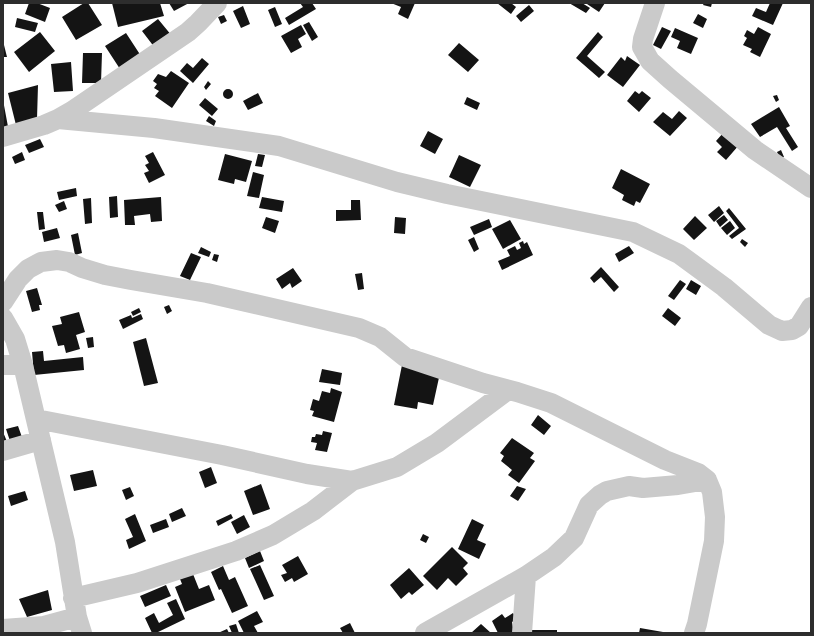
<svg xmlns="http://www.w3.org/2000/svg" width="814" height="636" font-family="Mulish,sans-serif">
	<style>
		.building { fill: #141414 }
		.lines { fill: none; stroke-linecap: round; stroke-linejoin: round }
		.minor { stroke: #cacaca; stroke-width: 20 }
	</style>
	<rect width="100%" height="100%" fill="#fff"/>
	<path class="building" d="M 29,3 L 37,3 L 50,8 L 45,22 L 25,14 Z
		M 84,3 L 88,3 L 102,25 L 76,40 L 62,17 Z
		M 112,3 L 160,3 L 164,16 L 118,27 Z
		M 169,3 L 189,3 L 174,11 Z
		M 300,3 L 312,3 L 316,9 L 289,25 L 285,18 L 303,7 Z
		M 391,3 L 415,3 L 408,19 L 398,14 L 401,7 Z
		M 497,3 L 511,3 L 516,7 L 511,14 Z
		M 569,3 L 582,3 L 590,8 L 586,13 Z
		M 588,3 L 605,3 L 599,12 L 587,4 Z
		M 704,3 L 712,3 L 711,7 L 703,5 Z
		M 770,3 L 774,4 L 775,3 L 783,3 L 773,25 L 752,16 L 756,8 L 766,12 Z
		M 529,5 L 534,11 L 521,22 L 516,16 Z
		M 243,6 L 250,24 L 241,28 L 233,11 Z
		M 275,7 L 282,24 L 275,27 L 268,10 Z
		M 698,14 L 707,19 L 703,28 L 693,23 Z
		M 224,15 L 227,21 L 221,24 L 218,17 Z
		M 17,18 L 38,23 L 35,32 L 15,27 Z
		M 158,19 L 172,36 L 155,48 L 142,31 Z
		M 309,22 L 318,37 L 312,41 L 303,25 Z
		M 301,25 L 306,34 L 298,39 L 302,47 L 291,53 L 281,36 Z
		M 662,27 L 671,31 L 661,49 L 653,45 Z
		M 758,27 L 771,34 L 760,57 L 750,52 L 752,49 L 743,45 L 747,38 L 744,36 L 747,30 L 754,34 Z
		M 675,28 L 698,38 L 691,54 L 677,48 L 680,41 L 671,37 Z
		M 40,32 L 55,51 L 29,72 L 14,52 Z
		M 598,32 L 603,37 L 587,56 L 605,72 L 599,78 L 576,58 Z
		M 126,33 L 141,56 L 120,69 L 105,46 Z
		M 3,41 L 7,57 L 3,57 Z
		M 459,43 L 479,60 L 468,72 L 448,55 Z
		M 83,53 L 102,53 L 101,83 L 82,83 Z
		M 627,56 L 640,65 L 623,87 L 607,75 L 621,57 L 625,61 Z
		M 202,58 L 209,64 L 193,83 L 180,71 L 187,63 L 193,68 Z
		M 71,62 L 73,91 L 54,92 L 51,64 Z
		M 171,71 L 189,83 L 172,108 L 155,96 L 159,91 L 154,88 L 157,84 L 153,81 L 158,74 L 166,77 Z
		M 208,81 L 211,84 L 206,90 L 204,87 Z
		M 38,85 L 37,119 L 16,125 L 8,93 Z
		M223 94a5 5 0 1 1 10 0a5 5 0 1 1-10 0Z
		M 635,91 L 639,94 L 642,91 L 651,98 L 639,112 L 627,101 Z
		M 258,93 L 263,103 L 248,110 L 243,101 Z
		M 777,95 L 779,100 L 776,102 L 773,96 Z
		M 467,97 L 480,103 L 477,110 L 464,104 Z
		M 205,98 L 218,109 L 212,116 L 199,105 Z
		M 3,100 L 9,132 L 3,133 Z
		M 779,107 L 790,126 L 786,128 L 798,147 L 792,151 L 777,127 L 760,137 L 751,124 Z
		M 679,111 L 687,118 L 670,136 L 653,122 L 663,112 L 672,119 Z
		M 209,116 L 216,121 L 214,126 L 206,121 Z
		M 428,131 L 443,139 L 435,154 L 420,146 Z
		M 724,132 L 739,145 L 726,160 L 717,152 L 722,147 L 716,141 Z
		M 40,139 L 44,147 L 29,153 L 25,145 Z
		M 781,150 L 784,157 L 780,159 L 777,152 Z
		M 22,152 L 25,160 L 15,164 L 12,157 Z
		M 153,152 L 165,175 L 149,183 L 144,173 L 149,171 L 145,165 L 149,163 L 145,156 Z
		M 225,154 L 252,161 L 246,182 L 235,179 L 234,184 L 218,180 Z
		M 258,154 L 265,155 L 262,167 L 255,166 Z
		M 459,155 L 481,165 L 470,187 L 449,177 Z
		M 621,169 L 650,184 L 640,203 L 636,201 L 634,206 L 622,200 L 624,195 L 612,188 Z
		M 253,172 L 264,175 L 259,198 L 247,196 Z
		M 76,188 L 77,196 L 59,200 L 57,192 Z
		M 117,196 L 118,217 L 110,218 L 109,197 Z
		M 161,197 L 162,221 L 151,222 L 150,214 L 134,216 L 135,225 L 125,225 L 124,200 Z
		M 262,197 L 284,201 L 282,212 L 259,208 Z
		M 91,198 L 92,223 L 85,224 L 83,199 Z
		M 351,200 L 360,200 L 361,220 L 336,221 L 336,210 L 351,210 Z
		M 64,201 L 67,209 L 59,212 L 55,205 Z
		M 719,206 L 724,213 L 714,222 L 708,215 Z
		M 729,208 L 746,229 L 732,239 L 729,236 L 739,228 L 726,211 Z
		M 37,212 L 43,212 L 45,229 L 39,230 Z
		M 724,215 L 728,220 L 720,227 L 716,221 Z
		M 695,216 L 707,228 L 694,240 L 683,229 Z
		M 266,217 L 279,221 L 275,233 L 262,228 Z
		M 395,217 L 406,218 L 405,234 L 394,233 Z
		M 489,219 L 492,227 L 474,235 L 470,227 Z
		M 510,220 L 521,239 L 503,249 L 492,229 Z
		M 730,221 L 735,228 L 727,235 L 721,228 Z
		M 57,228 L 60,238 L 44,242 L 42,232 Z
		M 78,233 L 82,253 L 75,255 L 71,235 Z
		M 474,237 L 479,249 L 474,252 L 468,240 Z
		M 742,239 L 748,243 L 745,247 L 740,242 Z
		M 523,241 L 524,244 L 527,242 L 533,255 L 502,270 L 498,261 L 510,256 L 507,250 L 515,246 L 517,250 L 521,248 L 519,243 Z
		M 629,246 L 634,253 L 619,262 L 615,254 Z
		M 201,247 L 211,252 L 209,257 L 198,253 Z
		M 191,253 L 201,257 L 190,280 L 180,276 Z
		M 214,254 L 219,255 L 217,262 L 212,260 Z
		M 601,267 L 619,287 L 614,292 L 601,277 L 594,283 L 590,278 Z
		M 293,268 L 302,281 L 292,288 L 290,283 L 282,289 L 276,279 Z
		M 362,273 L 364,289 L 358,290 L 355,274 Z
		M 680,280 L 686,284 L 674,300 L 668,296 Z
		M 691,280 L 701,286 L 696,295 L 686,289 Z
		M 37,288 L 42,305 L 39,305 L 40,310 L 32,312 L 26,291 Z
		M 169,305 L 172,311 L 167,314 L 164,307 Z
		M 139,308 L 141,312 L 133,316 L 131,312 Z
		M 668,308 L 681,318 L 675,326 L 662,316 Z
		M 79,312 L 85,332 L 76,335 L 80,349 L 66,353 L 64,345 L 58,346 L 52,326 L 62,324 L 60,317 Z
		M 141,314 L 143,319 L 123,329 L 119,320 L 131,315 L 132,318 Z
		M 93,337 L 94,347 L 88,348 L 86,338 Z
		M 146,338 L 158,383 L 144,386 L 133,342 Z
		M 43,351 L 44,361 L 83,357 L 84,370 L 34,375 L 32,352 Z
		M 402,365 L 440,373 L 433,405 L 418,402 L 417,409 L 394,405 Z
		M 322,369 L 342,373 L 340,385 L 319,382 Z
		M 331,388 L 342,392 L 334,422 L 312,416 L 314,411 L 310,410 L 313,399 L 319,401 L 322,391 L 330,393 Z
		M 538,415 L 551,426 L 544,435 L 531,425 Z
		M 18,426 L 23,440 L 11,444 L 6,429 Z
		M 323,431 L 332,433 L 327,452 L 315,450 L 317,443 L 311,442 L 312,437 L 315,437 L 316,434 L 322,435 Z
		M 3,432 L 8,444 L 3,446 Z
		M 512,438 L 534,453 L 530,458 L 535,461 L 519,483 L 508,475 L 512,470 L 501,461 L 504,456 L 500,453 Z
		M 211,467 L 217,483 L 205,488 L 199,472 Z
		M 93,470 L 97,486 L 74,491 L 70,475 Z
		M 261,484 L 270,509 L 253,515 L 244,491 Z
		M 517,486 L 526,489 L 518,501 L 510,496 Z
		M 130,487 L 134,496 L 126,500 L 122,490 Z
		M 25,491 L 28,500 L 11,506 L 8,496 Z
		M 182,508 L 186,516 L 172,522 L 169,514 Z
		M 135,514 L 146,541 L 129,549 L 126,540 L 133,537 L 125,519 Z
		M 231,514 L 233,518 L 218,526 L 216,521 Z
		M 244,515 L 250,527 L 237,534 L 231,522 Z
		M 166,519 L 169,527 L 153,533 L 150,525 Z
		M 472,519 L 484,525 L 477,540 L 486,544 L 479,559 L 458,549 Z
		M 423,534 L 429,537 L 426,543 L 420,540 Z
		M 452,547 L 468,563 L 463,568 L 468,574 L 456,586 L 448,578 L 437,590 L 423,576 Z
		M 260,551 L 264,561 L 249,568 L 245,558 Z
		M 298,556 L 308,574 L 294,582 L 292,578 L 285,582 L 281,575 L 287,573 L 282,565 Z
		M 260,565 L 274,596 L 264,600 L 250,569 Z
		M 223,566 L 229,580 L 235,577 L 248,606 L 232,613 L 221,589 L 219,590 L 211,572 Z
		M 409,568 L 424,585 L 412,595 L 409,592 L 401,599 L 390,585 Z
		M 193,574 L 199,589 L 209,585 L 215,600 L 185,612 L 175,587 L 182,584 L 180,579 Z
		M 166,585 L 171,596 L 145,607 L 140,596 Z
		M 48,590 L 52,610 L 27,617 L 19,599 Z
		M 176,599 L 185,619 L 156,633 L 152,633 L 145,618 L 154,613 L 159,623 L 173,615 L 167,603 Z
		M 257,611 L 263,622 L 254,626 L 258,633 L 244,633 L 238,621 Z
		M 513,613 L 517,619 L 512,622 L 514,633 L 498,633 L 492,621 L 502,614 L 505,618 Z
		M 350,623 L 355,633 L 343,633 L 340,628 Z
		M 236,624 L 239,633 L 232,633 L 229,626 Z
		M 481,624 L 491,633 L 471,633 Z
		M 640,628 L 663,632 L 663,633 L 639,633 Z
		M 227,629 L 229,633 L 218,633 Z
		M 531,630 L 557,630 L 557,633 L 531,633 Z"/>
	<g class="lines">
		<path class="minor" d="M 655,3 L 643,39 L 642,47 L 650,61 L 670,79 L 755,150 L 811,188
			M 58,119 L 154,128 L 279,146 L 397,182 L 447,194 L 633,232 L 679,254 L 724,287 L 769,325 L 782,331 L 792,330 L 799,326 L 811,307
			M 3,137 L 44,125 L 58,119 L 72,111 L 188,32 L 198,23 L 217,3
			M 3,302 L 18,279 L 28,269 L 41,262 L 57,260 L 69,262 L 82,268 L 105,275 L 131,280 L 207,293 L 359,328 L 380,337 L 405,357 L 483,383 L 517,392 L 551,403 L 665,460 L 698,473 L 707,480 L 712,492 L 715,517 L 714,541 L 697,624 L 694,633
			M 3,318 L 15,339 L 23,365 L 65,542 L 77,617 L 82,633
			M 3,365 L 23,365
			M 36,419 L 222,455 L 307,474 L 352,481 L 397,467 L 437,443 L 508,390
			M 3,451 L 41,440
			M 73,598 L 137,583 L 236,551 L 273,535 L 313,511 L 352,481
			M 3,629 L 44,626 L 77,617
			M 425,633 L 526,576 L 554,557 L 574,538 L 589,505 L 600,495 L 607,491 L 629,486 L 643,488 L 678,485 L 707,480
			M 522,633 L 526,576"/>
	</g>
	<rect width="814" height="636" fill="none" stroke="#2d2d2d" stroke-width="8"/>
</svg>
